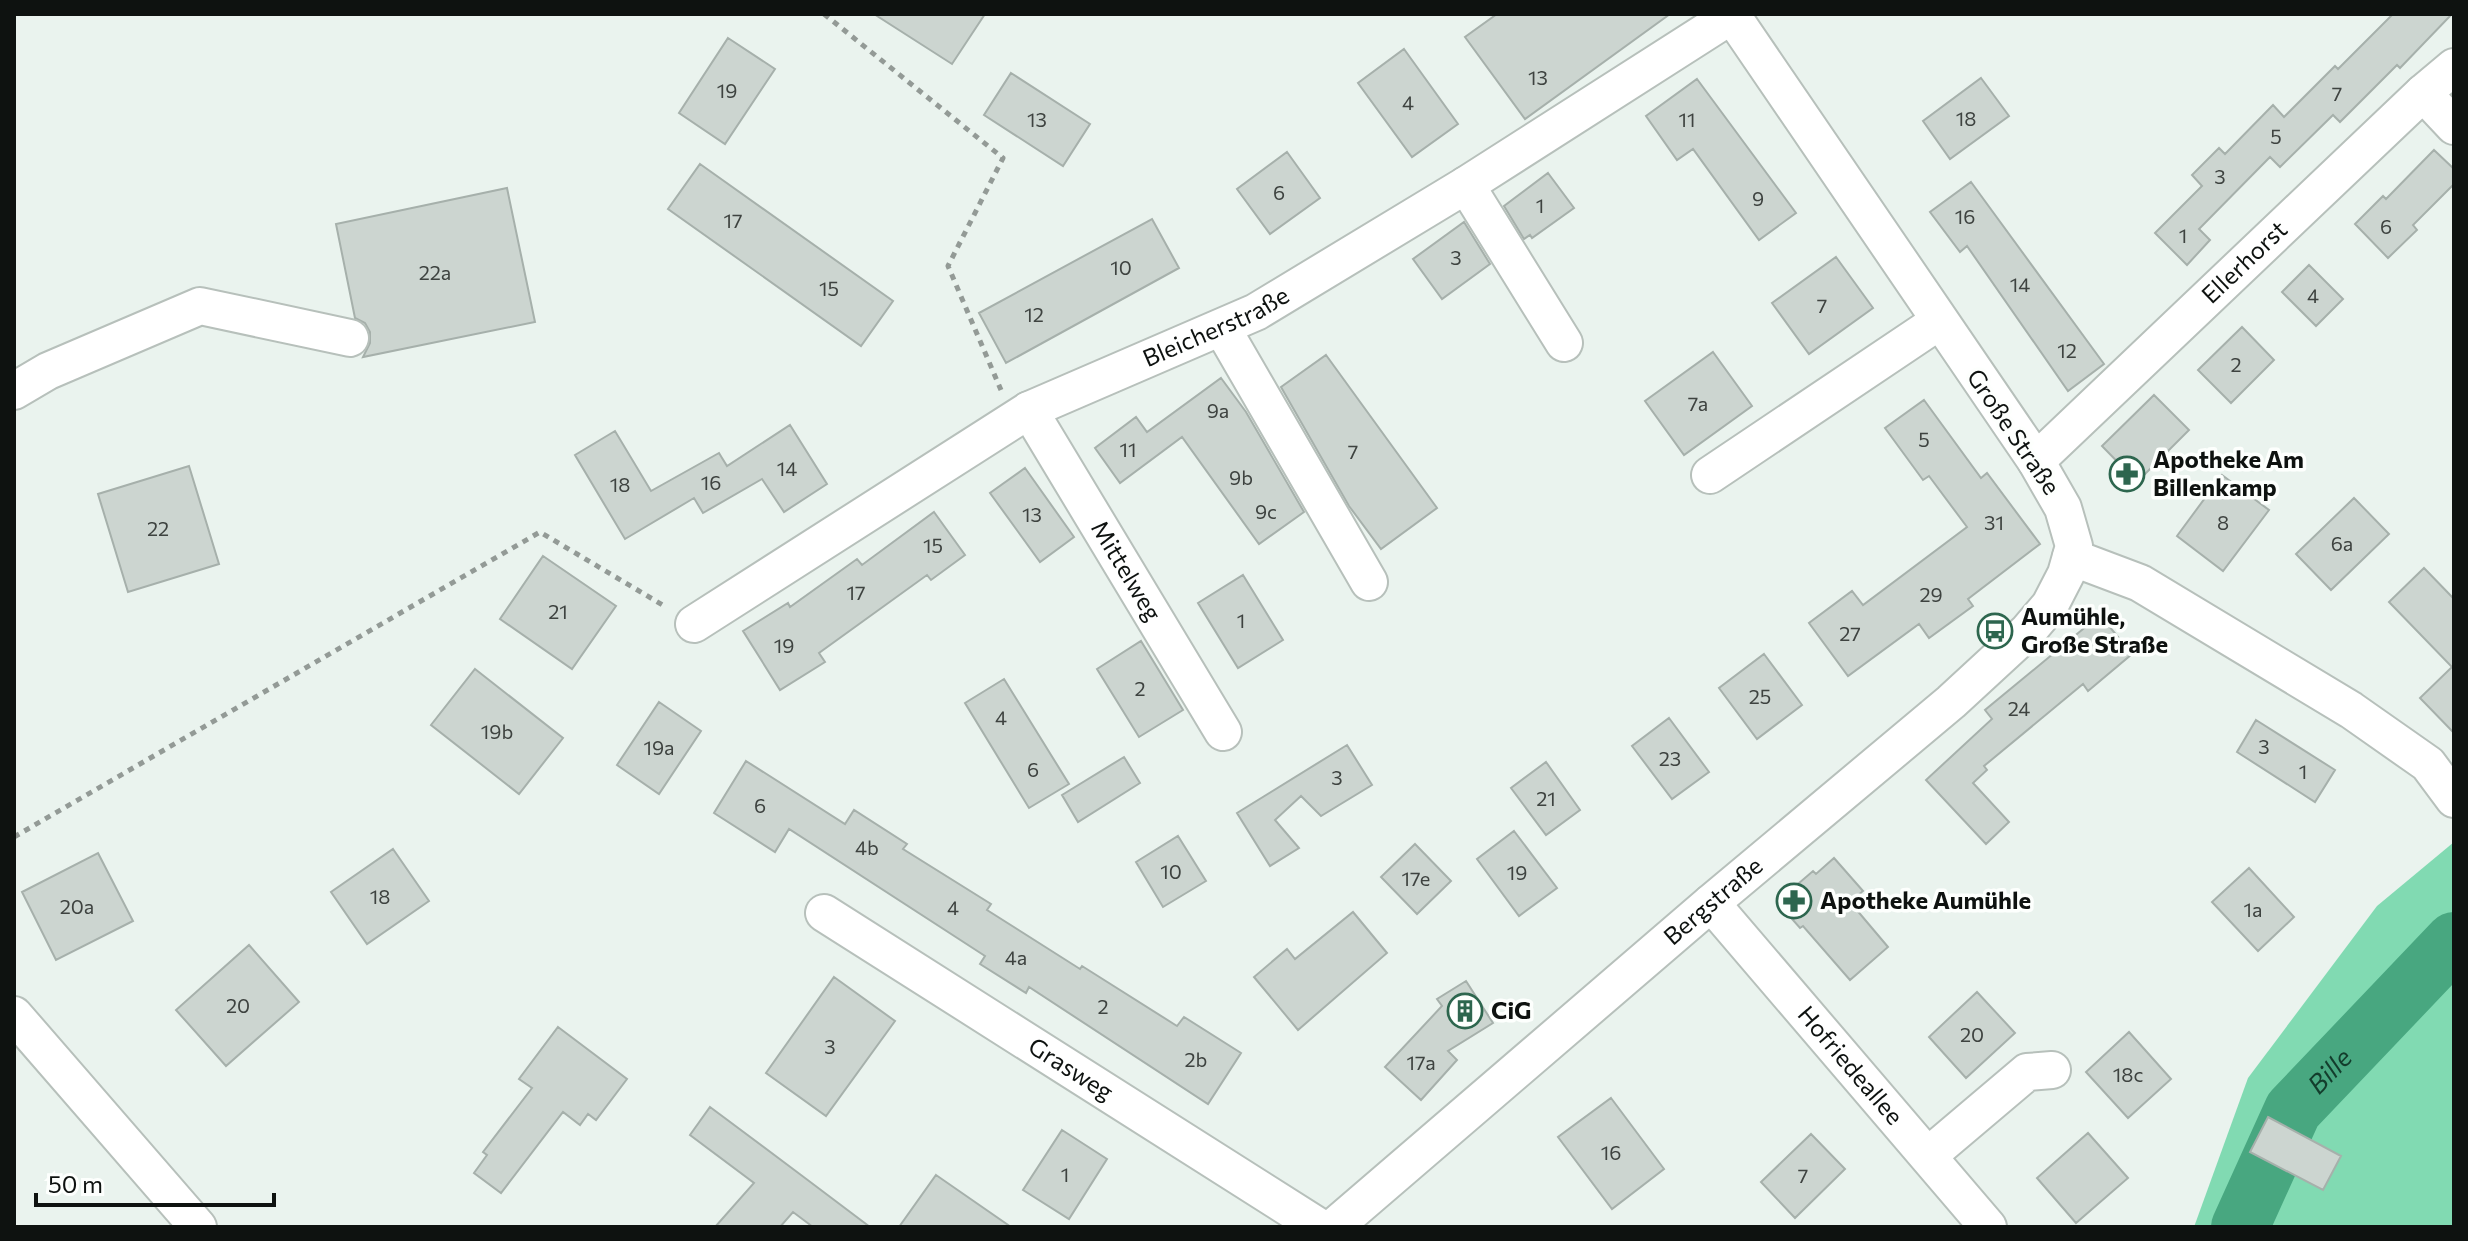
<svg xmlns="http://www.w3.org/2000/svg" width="2468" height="1241" font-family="Commissioner,sans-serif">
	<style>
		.green { fill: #81dab2 }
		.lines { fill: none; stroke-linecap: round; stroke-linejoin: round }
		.river { stroke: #48a780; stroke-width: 58 }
		.building { fill: #ccd5d0; stroke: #a6b0ab; stroke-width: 2 }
		.minor-casing { stroke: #b7c0bb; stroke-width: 40 }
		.path { stroke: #939a96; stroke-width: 5; stroke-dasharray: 6 6; stroke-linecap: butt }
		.minor { stroke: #fff; stroke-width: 36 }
		.labels { text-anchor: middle; stroke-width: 7; stroke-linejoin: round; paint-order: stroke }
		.number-label { font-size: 20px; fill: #3e4340 }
		.street-label { font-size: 24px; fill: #0e1210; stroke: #fdfffd }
		.poi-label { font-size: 24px; font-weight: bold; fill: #0e1210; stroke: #fdfffd; text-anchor: start }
		.water-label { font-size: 26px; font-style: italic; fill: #133d2c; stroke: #fdfffd }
	</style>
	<rect width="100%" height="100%" fill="#eaf3ee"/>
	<path class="green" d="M 2454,842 L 2454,1227 L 2194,1227 L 2248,1078 L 2377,906 Z"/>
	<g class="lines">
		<path class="river" id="s1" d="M 2240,1227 L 2293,1110 L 2454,941"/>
	</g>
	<path class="building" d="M 874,14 L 985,14 L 952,64 Z
		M 1497,14 L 1670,14 L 1525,119 L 1465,37 Z
		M 2393,14 L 2452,14 L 2400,68 L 2397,65 L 2340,122 L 2333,115 L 2280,167 L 2270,157 L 2199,229 L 2210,240 L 2187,265 L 2155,233 L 2202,186 L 2192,175 L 2219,148 L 2225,154 L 2273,105 L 2284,117 L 2335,66 L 2338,69 Z
		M 728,38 L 775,69 L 725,144 L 679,113 Z
		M 1404,49 L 1458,124 L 1412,157 L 1358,83 Z
		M 1011,73 L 1090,124 L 1063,166 L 984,115 Z
		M 1981,78 L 2009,116 L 1950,159 L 1923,121 Z
		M 1697,79 L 1796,213 L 1759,240 L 1693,149 L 1677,160 L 1646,116 Z
		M 2434,150 L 2454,169 L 2454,184 L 2413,225 L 2417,230 L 2388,258 L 2355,224 L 2383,196 L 2386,199 Z
		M 1287,152 L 1320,198 L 1270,234 L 1237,189 Z
		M 700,164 L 893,301 L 861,346 L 668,209 Z
		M 1548,173 L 1574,208 L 1532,238 L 1530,235 L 1524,239 L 1504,206 Z
		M 1971,182 L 2104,364 L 2068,391 L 1967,246 L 1960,252 L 1930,212 Z
		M 507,188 L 535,322 L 363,357 L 370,343 L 370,332 L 365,323 L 355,318 L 336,224 Z
		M 1152,219 L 1179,268 L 1006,363 L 979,313 Z
		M 1464,222 L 1490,264 L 1442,299 L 1413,259 Z
		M 1836,257 L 1873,308 L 1809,354 L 1772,303 Z
		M 2309,265 L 2343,299 L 2316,326 L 2282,292 Z
		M 2242,327 L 2274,360 L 2231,403 L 2198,370 Z
		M 1713,352 L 1752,406 L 1684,455 L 1645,401 Z
		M 1326,355 L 1437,508 L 1381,549 L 1349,506 L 1281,387 Z
		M 1221,378 L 1246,412 L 1304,512 L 1259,544 L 1182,437 L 1120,483 L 1095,448 L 1136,417 L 1147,432 Z
		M 2154,395 L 2189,430 L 2137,482 L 2102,446 Z
		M 1924,400 L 1981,478 L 1987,473 L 2040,544 L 1968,599 L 1973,606 L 1929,638 L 1919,624 L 1848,676 L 1809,623 L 1852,591 L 1863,605 L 1967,527 L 1929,476 L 1923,480 L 1885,428 Z
		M 790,425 L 827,484 L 784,512 L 762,479 L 703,513 L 694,498 L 625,539 L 575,455 L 615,431 L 651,491 L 719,453 L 727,466 Z
		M 189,466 L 219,564 L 128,592 L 98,494 Z
		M 1025,468 L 1074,537 L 1040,562 L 990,493 Z
		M 2222,475 L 2269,510 L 2223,571 L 2177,536 Z
		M 2354,498 L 2389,534 L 2331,590 L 2296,554 Z
		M 934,512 L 965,555 L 931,580 L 927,575 L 819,653 L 825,662 L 780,690 L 743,631 L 788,603 L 790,607 L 857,559 L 862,565 Z
		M 543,556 L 616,606 L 572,669 L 500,619 Z
		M 2424,568 L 2454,599 L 2454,733 L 2420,698 L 2452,667 L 2389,602 Z
		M 1243,575 L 1283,640 L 1238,668 L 1198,603 Z
		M 2100,615 L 2132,654 L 2088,691 L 2083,684 L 1984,766 L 1987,770 L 1973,783 L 2009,822 L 1986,844 L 1926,780 L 1992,719 L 1985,710 Z
		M 1141,641 L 1183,710 L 1139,737 L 1097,669 Z
		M 1764,654 L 1802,705 L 1757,739 L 1719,688 Z
		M 475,669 L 563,738 L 519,794 L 431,725 Z
		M 1004,679 L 1069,784 L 1029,808 L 965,703 Z
		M 659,702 L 701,731 L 659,794 L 617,765 Z
		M 1669,718 L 1709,772 L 1672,799 L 1632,746 Z
		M 2256,720 L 2335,770 L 2315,802 L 2237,752 Z
		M 1347,745 L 1372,785 L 1321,816 L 1301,796 L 1275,820 L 1299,848 L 1270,866 L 1237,813 Z
		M 1124,757 L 1140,783 L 1078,822 L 1062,795 Z
		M 746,761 L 845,824 L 854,810 L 907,844 L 903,849 L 991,904 L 987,910 L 1080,969 L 1082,966 L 1177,1026 L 1184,1017 L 1241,1053 L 1208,1104 L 1029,987 L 1026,993 L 980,964 L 985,956 L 789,829 L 775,852 L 714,813 Z
		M 1546,762 L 1580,810 L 1546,835 L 1511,788 Z
		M 1514,831 L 1557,888 L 1519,916 L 1477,859 Z
		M 1178,836 L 1206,881 L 1163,907 L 1136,862 Z
		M 1415,844 L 1451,881 L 1417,914 L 1381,877 Z
		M 393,849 L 429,901 L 367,944 L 331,892 Z
		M 98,853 L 133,921 L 56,960 L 22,892 Z
		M 1834,858 L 1863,891 L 1850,902 L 1888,947 L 1850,980 L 1803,926 L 1800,928 L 1777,902 L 1813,871 L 1816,874 Z
		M 2249,868 L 2294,917 L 2258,951 L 2212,902 Z
		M 1353,912 L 1387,953 L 1298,1030 L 1254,977 L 1287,949 L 1295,959 Z
		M 249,945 L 299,1002 L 226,1066 L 176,1010 Z
		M 834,977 L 895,1021 L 826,1116 L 766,1073 Z
		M 1466,981 L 1493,1023 L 1448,1051 L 1457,1060 L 1421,1100 L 1385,1067 L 1442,1006 L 1437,999 Z
		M 1977,992 L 2015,1033 L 1966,1078 L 1929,1037 Z
		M 558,1027 L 627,1079 L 596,1120 L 588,1114 L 580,1125 L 563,1112 L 501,1193 L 474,1173 L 487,1155 L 483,1152 L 532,1088 L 519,1079 Z
		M 2129,1032 L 2171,1079 L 2128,1118 L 2086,1072 Z
		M 1611,1098 L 1664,1169 L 1612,1209 L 1558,1137 Z
		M 710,1107 L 805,1178 L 870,1227 L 813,1227 L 793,1212 L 780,1227 L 715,1227 L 754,1183 L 690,1135 Z
		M 2268,1117 L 2341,1156 L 2323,1190 L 2250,1152 Z
		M 1062,1130 L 1107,1159 L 1069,1219 L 1023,1190 Z
		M 2088,1133 L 2128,1178 L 2076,1223 L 2037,1178 Z
		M 1811,1134 L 1845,1169 L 1795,1218 L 1761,1182 Z
		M 936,1175 L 1011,1227 L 899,1227 Z"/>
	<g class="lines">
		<g class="minor-casing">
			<g id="minor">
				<path d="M 2423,93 L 2454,126"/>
				<path d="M 1466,185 L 1564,343"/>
				<path d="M 1222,328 L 1369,582"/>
				<path d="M 14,391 L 48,371 L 200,306 L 350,338"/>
				<path id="s2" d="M 1029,410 L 1223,732"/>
				<path id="s3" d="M 2036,461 L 2423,93 L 2454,67"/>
				<path d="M 1710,475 L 1938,322"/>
				<path d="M 2071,557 L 2140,583 L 2351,710 L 2428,764 L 2454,799"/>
				<path id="s4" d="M 694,624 L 1029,410 L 1256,312 L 1466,185 L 1732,15"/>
				<path id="s5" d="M 1711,903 L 1988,1227"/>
				<path id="s6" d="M 824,913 L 1319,1227"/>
				<path d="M 14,1015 L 198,1227"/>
				<path d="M 1929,1155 L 2027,1072 L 2052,1070"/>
				<path id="s7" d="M 1334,1227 L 1711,903 L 1951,702 L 2028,631 L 2050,605 L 2066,574 L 2074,546 L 2063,508 L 2036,461 L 1731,14"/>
			</g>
		</g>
		<path class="path" d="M 824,14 L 1003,158 L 948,266 L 1001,390
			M 14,837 L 540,532 L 666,607"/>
		<use href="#minor" class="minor"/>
	</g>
	<defs>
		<g id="pharmacy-ring" transform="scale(1.8)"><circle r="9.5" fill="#fdfffd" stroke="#2d664e" stroke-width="1.5"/><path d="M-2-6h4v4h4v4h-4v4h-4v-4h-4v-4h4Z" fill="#2d664e"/></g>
		<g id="bus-ring" transform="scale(1.8)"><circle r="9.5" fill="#fdfffd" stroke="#2d664e" stroke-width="1.5"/><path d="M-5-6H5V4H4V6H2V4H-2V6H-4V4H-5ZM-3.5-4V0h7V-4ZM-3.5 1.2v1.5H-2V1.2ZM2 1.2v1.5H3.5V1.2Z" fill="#2d664e"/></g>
		<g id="building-ring" transform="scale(1.8)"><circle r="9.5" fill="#fdfffd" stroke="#2d664e" stroke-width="1.5"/><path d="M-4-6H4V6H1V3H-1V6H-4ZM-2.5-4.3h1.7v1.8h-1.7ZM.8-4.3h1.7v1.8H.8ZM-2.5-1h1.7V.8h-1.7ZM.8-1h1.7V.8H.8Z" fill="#2d664e"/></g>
	</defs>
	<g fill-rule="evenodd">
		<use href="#pharmacy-ring" x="2127" y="474"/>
		<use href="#bus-ring" x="1995" y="631"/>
		<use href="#pharmacy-ring" x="1794" y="901"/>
		<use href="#building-ring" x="1465" y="1011"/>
	</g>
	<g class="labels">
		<g class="number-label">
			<text x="1538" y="85">13</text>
			<text x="727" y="98">19</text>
			<text x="2337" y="101">7</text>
			<text x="1408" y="110">4</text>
			<text x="1966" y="126">18</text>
			<text x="1037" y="127">13</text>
			<text x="1687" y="127">11</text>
			<text x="2276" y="144">5</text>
			<text x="2220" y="184">3</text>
			<text x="1279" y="200">6</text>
			<text x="1758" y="206">9</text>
			<text x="1540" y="213">1</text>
			<text x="1965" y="224">16</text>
			<text x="733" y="228">17</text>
			<text x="2386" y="234">6</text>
			<text x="2183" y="243">1</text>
			<text x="1456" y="265">3</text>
			<text x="1121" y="275">10</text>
			<text x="435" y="280">22a</text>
			<text x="2020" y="292">14</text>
			<text x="829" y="296">15</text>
			<text x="2313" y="303">4</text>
			<text x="1822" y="313">7</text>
			<text x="1034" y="322">12</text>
			<text x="2067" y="358">12</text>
			<text x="2236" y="372">2</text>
			<text x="1698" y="411">7a</text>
			<text x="1218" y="418">9a</text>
			<text x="1924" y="447">5</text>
			<text x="1128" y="457">11</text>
			<text x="1353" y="459">7</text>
			<text x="787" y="476">14</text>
			<text x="1241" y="485">9b</text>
			<text x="711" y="490">16</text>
			<text x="620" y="492">18</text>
			<text x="1266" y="519">9c</text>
			<text x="1032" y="522">13</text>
			<text x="1994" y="530">31</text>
			<text x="2223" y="530">8</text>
			<text x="158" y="536">22</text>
			<text x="2342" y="551">6a</text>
			<text x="933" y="553">15</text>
			<text x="856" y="600">17</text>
			<text x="1931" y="602">29</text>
			<text x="558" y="619">21</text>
			<text x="1241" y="628">1</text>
			<text x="1850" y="641">27</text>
			<text x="784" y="653">19</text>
			<text x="1140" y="696">2</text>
			<text x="1760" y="704">25</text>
			<text x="2019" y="716">24</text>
			<text x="1001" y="725">4</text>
			<text x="497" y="739">19b</text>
			<text x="2264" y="754">3</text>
			<text x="659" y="755">19a</text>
			<text x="1670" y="766">23</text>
			<text x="1033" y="777">6</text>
			<text x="2303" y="779">1</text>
			<text x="1337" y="785">3</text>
			<text x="1546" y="806">21</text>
			<text x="760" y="813">6</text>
			<text x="867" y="855">4b</text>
			<text x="1171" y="879">10</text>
			<text x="1517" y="880">19</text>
			<text x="1416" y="886">17e</text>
			<text x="380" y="904">18</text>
			<text x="77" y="914">20a</text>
			<text x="953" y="915">4</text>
			<text x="2253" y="917">1a</text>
			<text x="1016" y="965">4a</text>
			<text x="238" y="1013">20</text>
			<text x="1103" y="1014">2</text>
			<text x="1972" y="1042">20</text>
			<text x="830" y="1054">3</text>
			<text x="1196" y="1067">2b</text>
			<text x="1421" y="1070">17a</text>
			<text x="2128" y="1082">18c</text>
			<text x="1611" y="1160">16</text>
			<text x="1065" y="1182">1</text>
			<text x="1803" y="1183">7</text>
		</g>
		<g class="street-label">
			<text dy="8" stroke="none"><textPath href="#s3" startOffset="288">Ellerhorst</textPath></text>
			<text dy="8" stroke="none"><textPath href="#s4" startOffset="602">Bleicherstraße</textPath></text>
			<text transform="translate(2013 432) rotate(56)" y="8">Große Straße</text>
			<text dy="8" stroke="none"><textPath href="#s2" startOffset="188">Mittelweg</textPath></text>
			<text dy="8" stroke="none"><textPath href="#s7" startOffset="500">Bergstraße</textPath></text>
			<text dy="8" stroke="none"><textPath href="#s5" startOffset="214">Hofriedeallee</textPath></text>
			<text dy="8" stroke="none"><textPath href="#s6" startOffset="292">Grasweg</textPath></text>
		</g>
		<g class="poi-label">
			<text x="2153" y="468">Apotheke Am<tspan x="2153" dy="28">Billenkamp</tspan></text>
			<text x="2021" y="625">Aumühle,<tspan x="2021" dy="28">Große Straße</tspan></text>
			<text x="1820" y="909">Apotheke Aumühle</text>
			<text x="1491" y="1019">CiG</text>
		</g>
		<g class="water-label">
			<text dy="9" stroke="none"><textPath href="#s1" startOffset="182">Bille</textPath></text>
		</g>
	</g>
	<rect width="2468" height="1241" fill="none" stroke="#0e1210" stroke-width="32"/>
	<path d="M36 1193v12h238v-12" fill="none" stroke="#0e1210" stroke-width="4"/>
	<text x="48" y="1193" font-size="24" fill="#0e1210" stroke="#fdfffd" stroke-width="6" paint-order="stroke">50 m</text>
</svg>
